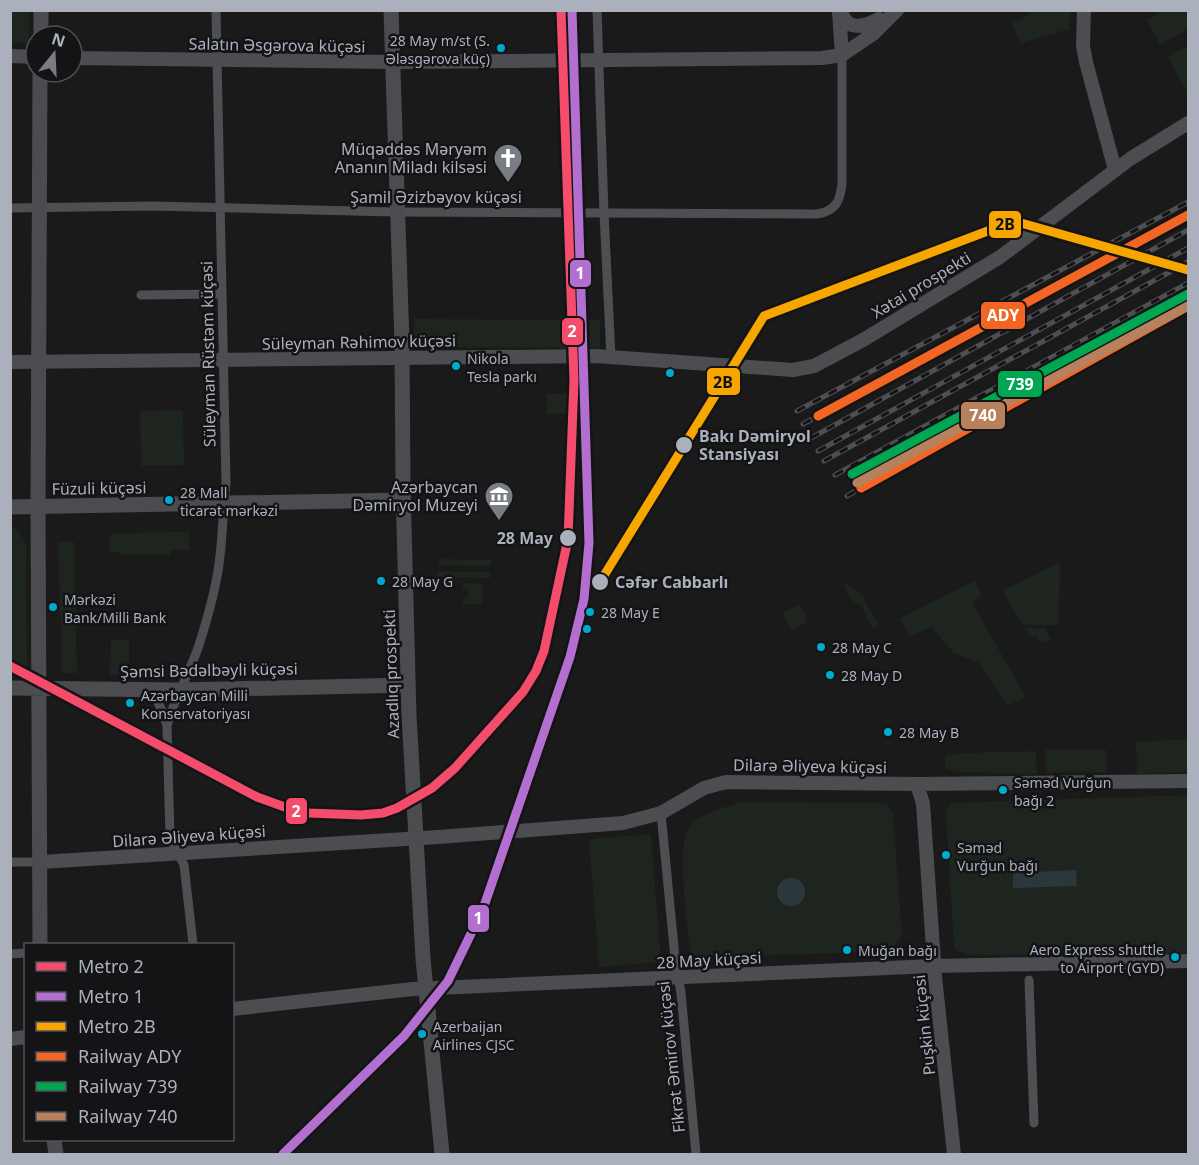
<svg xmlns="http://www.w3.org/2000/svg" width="1199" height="1165" font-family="'Noto Sans',sans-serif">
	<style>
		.green { fill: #1d251e }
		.water { fill: #2b363d }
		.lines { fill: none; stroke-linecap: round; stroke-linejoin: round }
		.street { stroke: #4e4f53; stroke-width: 9 }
		.secondary { stroke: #4c4d51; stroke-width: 14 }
		.primary { stroke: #4b4c4f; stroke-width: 15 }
		.rail-casing { stroke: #4e4f52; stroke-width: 5 }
		.rail { stroke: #141416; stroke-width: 3; stroke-dasharray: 9; stroke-linecap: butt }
		.rail-1-casing { stroke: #141416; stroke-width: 14 }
		.rail-2-casing { stroke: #141416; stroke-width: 14 }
		.rail-3-casing { stroke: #141416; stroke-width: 14 }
		.rail-1 { stroke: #f26522; stroke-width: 9 }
		.rail-2 { stroke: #00a651; stroke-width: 9 }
		.rail-3 { stroke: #b6815c; stroke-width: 9 }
		.metro-1-casing { stroke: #141416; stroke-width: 14 }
		.metro-2-casing { stroke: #141416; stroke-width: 14 }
		.metro-3-casing { stroke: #141416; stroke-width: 14 }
		.metro-1 { stroke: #f44d6c; stroke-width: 9 }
		.metro-2 { stroke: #b36fd0; stroke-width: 9 }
		.metro-3 { stroke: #f7a600; stroke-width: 9 }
		.bus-dot { fill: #00a9ce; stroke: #141416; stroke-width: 2 }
		.stop-dot { fill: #aab0bc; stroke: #141416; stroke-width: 2 }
		.labels { text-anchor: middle; stroke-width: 5; stroke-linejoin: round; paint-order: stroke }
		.bus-label { font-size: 14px; fill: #aab0bc; stroke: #141416; text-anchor: start }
		.street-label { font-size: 16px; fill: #aab0bc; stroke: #141416 }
		.poi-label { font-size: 16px; fill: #aab0bc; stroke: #141416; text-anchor: end }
		.stop-label { font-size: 16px; font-weight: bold; fill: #aab0bc; stroke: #141416; text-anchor: start }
		.line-badge { stroke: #141416; stroke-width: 2 }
		.badge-label { font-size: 16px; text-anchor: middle; font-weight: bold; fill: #fff }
		.pale-badge-label { font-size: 16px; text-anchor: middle; font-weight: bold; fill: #111 }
	</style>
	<rect width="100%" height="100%" fill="#1a1a1a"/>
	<path class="green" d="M 11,10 L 29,11 L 29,43 L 11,42 Z
		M 1037,11 L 1071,11 L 1069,29 L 1021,43 L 1011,23 Z
		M 1164,11 L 1187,11 L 1188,29 L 1160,45 L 1147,20 Z
		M 1188,46 L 1188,94 L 1168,57 Z
		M 414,319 L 600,320 L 600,348 L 414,347 Z
		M 575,393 L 576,413 L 547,414 L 547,394 Z
		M 183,410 L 184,465 L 141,466 L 140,411 Z
		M 11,526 L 20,532 L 26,544 L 27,673 L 11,677 Z
		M 189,532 L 189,550 L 171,550 L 170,555 L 129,555 L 109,551 L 111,533 Z
		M 58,542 L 74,542 L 77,673 L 62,673 Z
		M 439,559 L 491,560 L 491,566 L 439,565 Z
		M 1060,562 L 1059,625 L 1022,625 L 1003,591 Z
		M 438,571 L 490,572 L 490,578 L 438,577 Z
		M 842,581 L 862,595 L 879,626 L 873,629 L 861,605 L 852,601 Z
		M 975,581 L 982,595 L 972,602 L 1026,698 L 1008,705 L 979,663 L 954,653 L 931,627 L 910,636 L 899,619 Z
		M 463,583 L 482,584 L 482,604 L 463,604 L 463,598 L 468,598 L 468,590 L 463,589 Z
		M 800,604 L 808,622 L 791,630 L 782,613 Z
		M 1023,628 L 1045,628 L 1051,640 L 1040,643 L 1036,636 L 1032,638 Z
		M 111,640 L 129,640 L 129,675 L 110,675 Z
		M 1188,740 L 1188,772 L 1137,774 L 1136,741 Z
		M 1093,749 L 1106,750 L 1106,772 L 1047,773 L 1045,750 Z
		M 1036,751 L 1037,774 L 958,772 L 945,768 L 945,756 L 966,753 Z
		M 1188,795 L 1188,953 L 967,955 L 954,948 L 946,814 L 947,809 L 952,803 Z
		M 740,802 L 879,803 L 889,806 L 893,814 L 902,936 L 891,951 L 697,958 L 690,952 C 688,927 675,842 690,825 C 699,814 727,807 740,802 Z
		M 651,834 L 661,962 L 599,967 L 589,839 Z"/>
	<path class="water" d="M 1076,870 L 1077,886 L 1013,888 L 1013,873 Z
		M777 892a14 14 0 1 1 28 0a14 14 0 1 1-28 0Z"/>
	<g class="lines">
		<path class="street" d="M 597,10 L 604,213 L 611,357
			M 10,208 L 154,206 L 393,212 L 817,214 C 836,211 840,201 842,184 L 842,55
			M 141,295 L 222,294
			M 152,690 L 163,713 L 167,726 L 170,838 L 184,865 L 193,944
			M 167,726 C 174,698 190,673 199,645 C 208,617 217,586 220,556 C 223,532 223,507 226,483 L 216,10
			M 661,813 L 675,958 L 681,993 L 696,1154
			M 10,862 L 41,862
			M 10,954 L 26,953
			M 1029,980 L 1034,1123"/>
		<path class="secondary" d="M 841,10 C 845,32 864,27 879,19
			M 1084,10 L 1083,46 L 1086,62 L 1115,170
			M 839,12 L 842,55
			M 10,56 L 36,57
			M 72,58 L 392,62 L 822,58 L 842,55 L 873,34 L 897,10
			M 10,362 L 595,356 L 793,370 L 814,366 L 863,340 L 1000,257 L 1130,159 L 1188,123
			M 917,784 L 923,804 L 935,977 L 954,1154
			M 41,862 L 438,837 L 623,823 L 661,813 L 704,788 L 726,782 L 917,784 L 1188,781
			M 232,1009 L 413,989 L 934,966 L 1188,961
			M 10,1039 L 26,1037"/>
		<path class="primary" d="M 391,10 L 402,343 L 403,487 L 409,716 L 423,959 L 442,1154
			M 41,36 L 41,10
			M 40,72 L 38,507 L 40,944
			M 10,507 L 403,500
			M 10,688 L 180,690 L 408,685
			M 54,1140 L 56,1154"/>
		<g class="rail-casing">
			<path id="rail" d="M 797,411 L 1188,202
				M 803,424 L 818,416
				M 811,438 L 1188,230
				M 818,451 L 1188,248
				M 824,461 L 1188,262
				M 835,475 L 1188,283
				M 847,496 L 861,488"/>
		</g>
		<use href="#rail" class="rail"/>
		<g class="rail-1-casing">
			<path id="rail-1" d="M 818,416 L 1188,215
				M 861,488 L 1188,306"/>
		</g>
		<g class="rail-2-casing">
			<path id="rail-2" d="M 852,474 L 1188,294"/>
		</g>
		<g class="rail-3-casing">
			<path id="rail-3" d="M 857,483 L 1188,306"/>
		</g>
		<use href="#rail-1" class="rail-1"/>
		<use href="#rail-2" class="rail-2"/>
		<use href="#rail-3" class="rail-3"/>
		<g class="metro-1-casing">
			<path id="metro-1" d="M 10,666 L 257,797 L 296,811 L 309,813 L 361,815 L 383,813 L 397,808 L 432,788 L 455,768 L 523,692 L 536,671 L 544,651 L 568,539 L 574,380 L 561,10"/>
		</g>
		<g class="metro-2-casing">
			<path id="metro-2" d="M 283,1154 L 404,1036 L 448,981 L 483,909 L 570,657 L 584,599 L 589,543 L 572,10"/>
		</g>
		<g class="metro-3-casing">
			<path id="metro-3" d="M 600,582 L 764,316 L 1014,221 L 1188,270"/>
		</g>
		<use href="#metro-1" class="metro-1"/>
		<use href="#metro-2" class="metro-2"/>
		<use href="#metro-3" class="metro-3"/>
	</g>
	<defs>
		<g id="church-pin" transform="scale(1.5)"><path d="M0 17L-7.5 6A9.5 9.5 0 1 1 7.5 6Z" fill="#787c83" stroke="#141416"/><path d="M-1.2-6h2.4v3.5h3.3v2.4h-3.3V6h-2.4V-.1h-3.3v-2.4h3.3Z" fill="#fff"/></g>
		<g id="museum-pin" transform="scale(1.5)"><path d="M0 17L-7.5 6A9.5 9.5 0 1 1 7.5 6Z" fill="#787c83" stroke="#141416"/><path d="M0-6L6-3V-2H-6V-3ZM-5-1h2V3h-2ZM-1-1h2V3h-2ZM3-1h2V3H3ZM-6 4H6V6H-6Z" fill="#fff"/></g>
	</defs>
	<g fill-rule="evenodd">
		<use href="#church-pin" x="508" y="158"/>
		<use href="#museum-pin" x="499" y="496"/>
	</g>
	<g class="bus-dot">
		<circle cx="501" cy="48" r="5"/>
		<circle cx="456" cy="366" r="5"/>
		<circle cx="670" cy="373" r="5"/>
		<circle cx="169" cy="500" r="5"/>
		<circle cx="381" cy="581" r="5"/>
		<circle cx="53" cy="607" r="5"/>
		<circle cx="590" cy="612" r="5"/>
		<circle cx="587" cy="629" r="5"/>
		<circle cx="821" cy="647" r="5"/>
		<circle cx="830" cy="675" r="5"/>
		<circle cx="130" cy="703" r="5"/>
		<circle cx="888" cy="732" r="5"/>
		<circle cx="1003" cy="790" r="5"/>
		<circle cx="946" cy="855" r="5"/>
		<circle cx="847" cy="950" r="5"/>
		<circle cx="1175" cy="957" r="5"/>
		<circle cx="422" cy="1034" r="5"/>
	</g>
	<g class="stop-dot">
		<circle cx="684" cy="445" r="9"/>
		<circle cx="568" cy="538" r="9"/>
		<circle cx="600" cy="582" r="9"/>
	</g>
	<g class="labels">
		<g class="bus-label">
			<text x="490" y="46" text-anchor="end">28 May m/st (S.<tspan x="490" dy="18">Ələsgərova küç)</tspan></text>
			<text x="467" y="364">Nikola<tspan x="467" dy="18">Tesla parkı</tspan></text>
			<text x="180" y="498">28 Mall<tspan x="180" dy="18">ticarət mərkəzi</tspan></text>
			<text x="392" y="587">28 May G</text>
			<text x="64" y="605">Mərkəzi<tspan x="64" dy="18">Bank/Milli Bank</tspan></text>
			<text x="601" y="618">28 May E</text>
			<text x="832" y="653">28 May C</text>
			<text x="841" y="681">28 May D</text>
			<text x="141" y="701">Azərbaycan Milli<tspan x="141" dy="18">Konservatoriyası</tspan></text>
			<text x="899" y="738">28 May B</text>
			<text x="1014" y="788">Səməd Vurğun<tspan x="1014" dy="18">bağı 2</tspan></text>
			<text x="957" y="853">Səməd<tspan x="957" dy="18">Vurğun bağı</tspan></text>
			<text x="1164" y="955" text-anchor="end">Aero Express shuttle<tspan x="1164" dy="18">to Airport (GYD)</tspan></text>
			<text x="858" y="956">Muğan bağı</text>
			<text x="433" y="1032">Azerbaijan<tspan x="433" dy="18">Airlines CJSC</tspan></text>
		</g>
		<g class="street-label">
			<text transform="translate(277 45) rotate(1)" y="6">Salatın Əsgərova küçəsi</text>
			<text x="436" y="203">Şamil Əzizbəyov küçəsi</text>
			<text transform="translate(921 285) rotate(-31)" y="6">Xətai prospekti</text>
			<text transform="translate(359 342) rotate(-1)" y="6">Süleyman Rəhimov küçəsi</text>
			<text transform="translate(208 354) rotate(-91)" y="6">Süleyman Rüstəm küçəsi</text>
			<text transform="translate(99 488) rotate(-1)" y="6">Füzuli küçəsi</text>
			<text transform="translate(209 670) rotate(-1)" y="6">Şəmsi Bədəlbəyli küçəsi</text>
			<text transform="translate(391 674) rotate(-92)" y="6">Azadlıq prospekti</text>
			<text transform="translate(810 766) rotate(1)" y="6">Dilarə Əliyeva küçəsi</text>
			<text transform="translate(189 836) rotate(-4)" y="6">Dilarə Əliyeva küçəsi</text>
			<text transform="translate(709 960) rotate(-3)" y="6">28 May küçəsi</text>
			<text transform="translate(924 1025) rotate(-96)" y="6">Puşkin küçəsi</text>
			<text transform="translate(671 1057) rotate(-96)" y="6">Fikrət Əmirov küçəsi</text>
		</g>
		<g class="poi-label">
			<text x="487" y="155">Müqəddəs Məryəm<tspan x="487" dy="18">Ananın Miladı kilsəsi</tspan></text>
			<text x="478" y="493">Azərbaycan<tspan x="478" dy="18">Dəmiryol Muzeyi</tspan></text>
		</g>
		<g class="stop-label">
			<text x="699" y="442">Bakı Dəmiryol<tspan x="699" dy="18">Stansiyası</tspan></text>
			<text x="553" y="544" text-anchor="end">28 May</text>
			<text x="615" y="588">Cəfər Cabbarlı</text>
		</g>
	</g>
	<g class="line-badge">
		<rect x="988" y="210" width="34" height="29" rx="6" fill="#f7a600"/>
		<rect x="569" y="259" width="23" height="29" rx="6" fill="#b36fd0"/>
		<rect x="980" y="301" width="46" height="29" rx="6" fill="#f26522"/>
		<rect x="561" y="317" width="23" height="29" rx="6" fill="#f44d6c"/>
		<rect x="706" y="367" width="35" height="29" rx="6" fill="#f7a600"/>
		<rect x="997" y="370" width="46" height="28" rx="6" fill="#00a651"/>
		<rect x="960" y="401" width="46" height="29" rx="6" fill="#b6815c"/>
		<rect x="285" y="797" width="23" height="28" rx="6" fill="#f44d6c"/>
		<rect x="467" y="904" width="23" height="29" rx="6" fill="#b36fd0"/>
	</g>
	<g class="badge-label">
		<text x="580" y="279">1</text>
		<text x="1003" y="321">ADY</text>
		<text x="572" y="337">2</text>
		<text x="1020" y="390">739</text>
		<text x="983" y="421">740</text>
		<text x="296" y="817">2</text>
		<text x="478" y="924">1</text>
	</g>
	<g class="pale-badge-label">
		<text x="1005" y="230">2B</text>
		<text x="723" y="388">2B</text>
	</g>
	<rect width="1199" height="1165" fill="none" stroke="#aab0bc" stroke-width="24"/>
	<rect x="24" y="943" width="210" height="198" fill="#141416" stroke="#505258" stroke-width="1.5"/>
	<rect x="36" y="962" width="30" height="9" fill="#f44d6c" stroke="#505258" stroke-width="1.5"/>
	<text x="78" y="973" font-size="18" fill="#aab0bc">Metro 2</text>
	<rect x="36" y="992" width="30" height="9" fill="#b36fd0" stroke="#505258" stroke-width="1.5"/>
	<text x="78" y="1003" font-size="18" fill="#aab0bc">Metro 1</text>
	<rect x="36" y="1022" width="30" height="9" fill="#f7a600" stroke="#505258" stroke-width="1.5"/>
	<text x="78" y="1033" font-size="18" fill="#aab0bc">Metro 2B</text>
	<rect x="36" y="1052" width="30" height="9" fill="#f26522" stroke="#505258" stroke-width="1.5"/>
	<text x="78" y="1063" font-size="18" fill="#aab0bc">Railway ADY</text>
	<rect x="36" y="1082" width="30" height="9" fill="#00a651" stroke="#505258" stroke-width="1.5"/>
	<text x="78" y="1093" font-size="18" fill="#aab0bc">Railway 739</text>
	<rect x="36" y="1112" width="30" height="9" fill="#b6815c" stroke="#505258" stroke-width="1.5"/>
	<text x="78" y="1123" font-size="18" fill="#aab0bc">Railway 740</text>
	<g transform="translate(54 54) rotate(18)"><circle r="28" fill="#141416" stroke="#505258" stroke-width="1.5"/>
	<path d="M0-4.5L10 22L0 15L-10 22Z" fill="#787c83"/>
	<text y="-9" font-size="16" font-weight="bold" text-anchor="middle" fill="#aab0bc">N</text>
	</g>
</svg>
